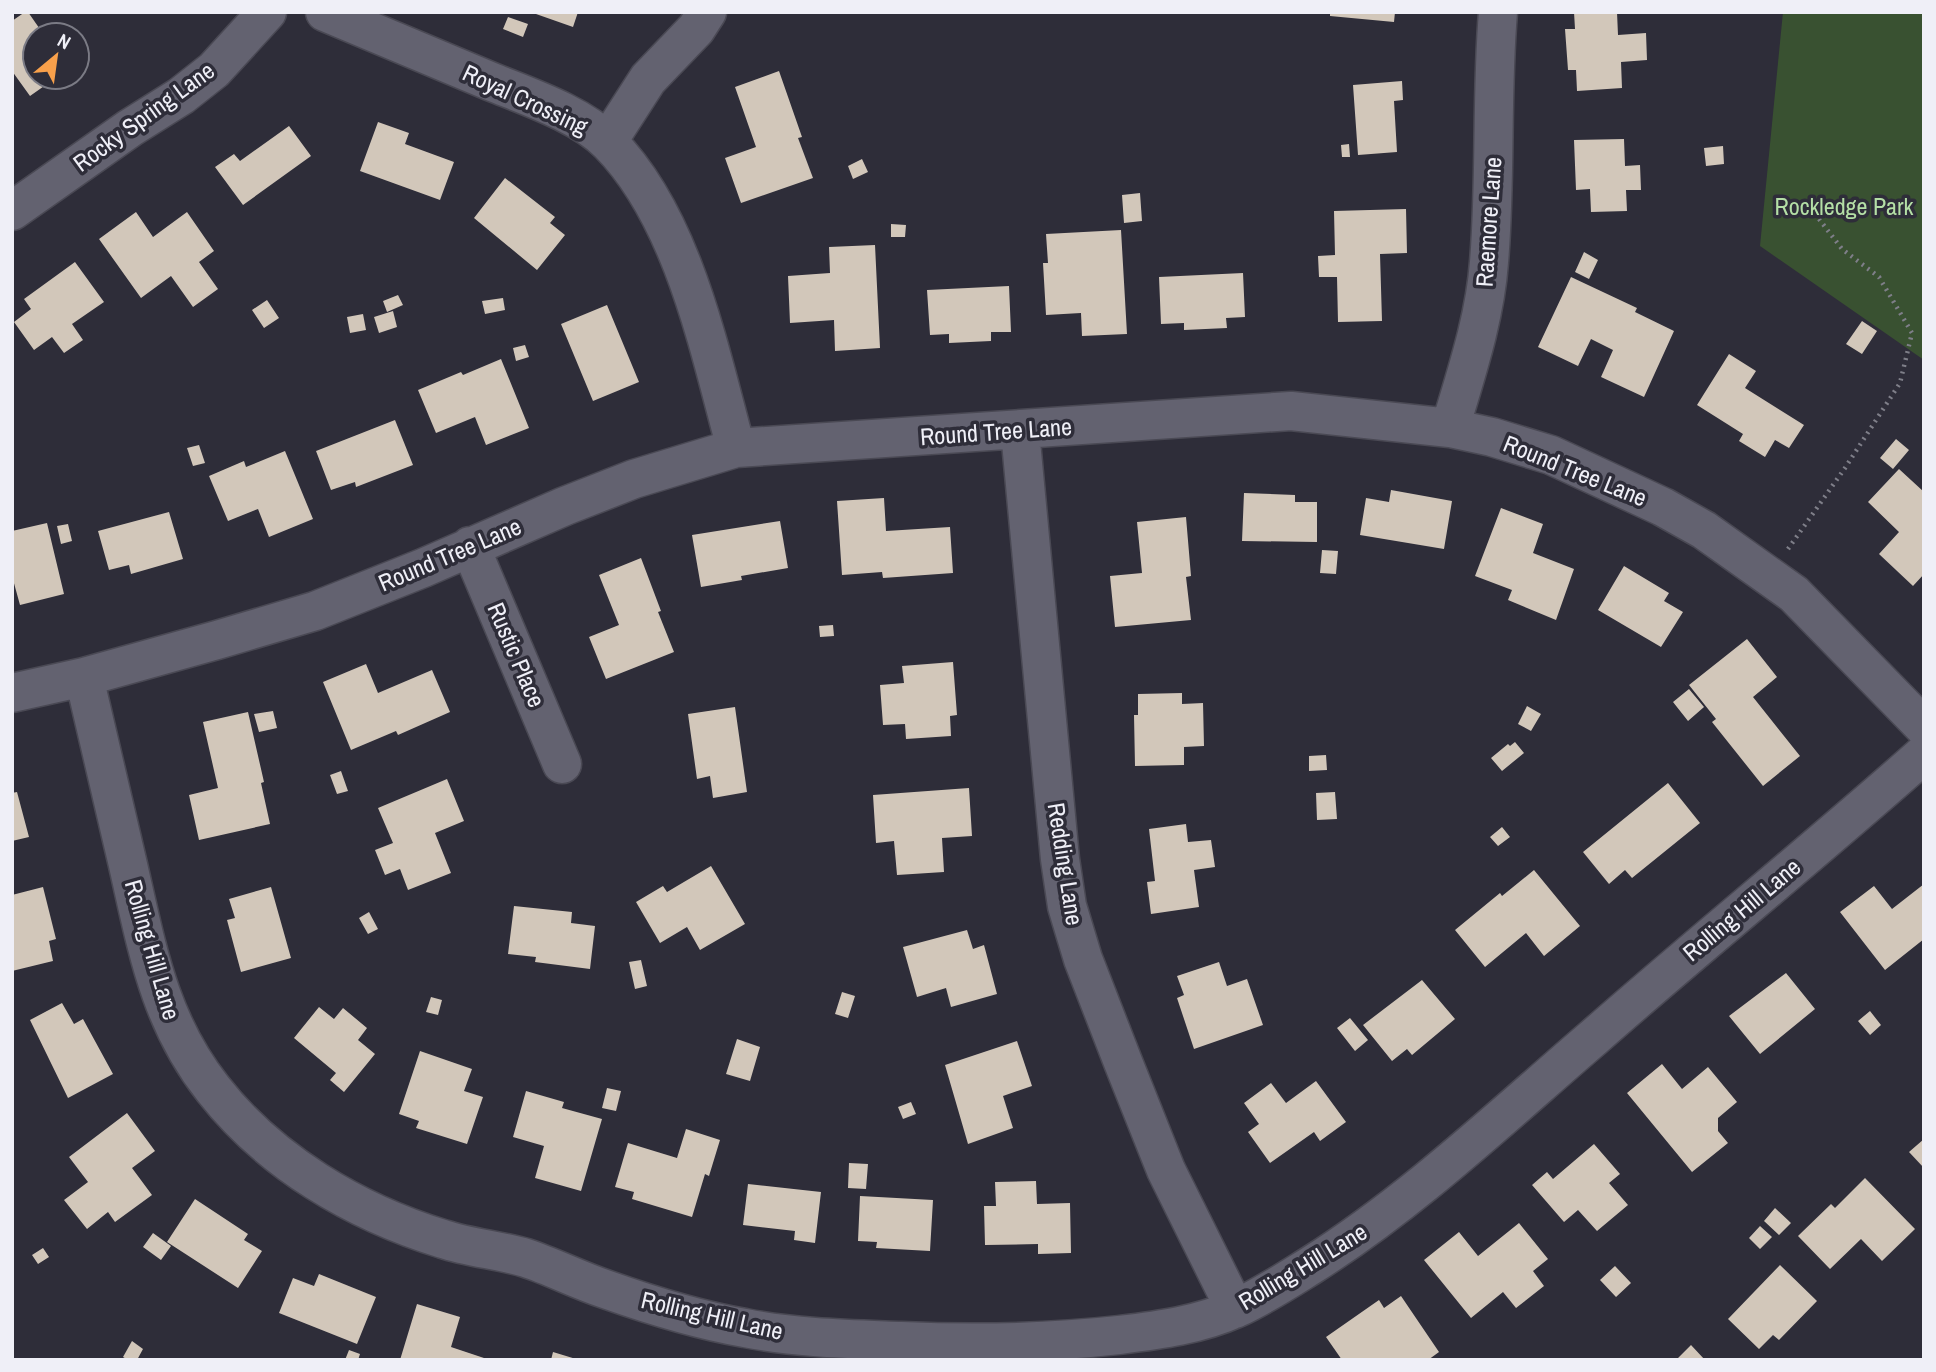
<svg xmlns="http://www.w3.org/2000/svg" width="1936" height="1372" font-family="'Archivo Narrow',sans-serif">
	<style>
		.green { fill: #395131 }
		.building { fill: #d2c7ba }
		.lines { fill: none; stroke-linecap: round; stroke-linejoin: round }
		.minor-casing { stroke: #4a4954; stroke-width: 41 }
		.path { stroke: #7f7f89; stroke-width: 4.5; stroke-dasharray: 2 5; stroke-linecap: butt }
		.minor { stroke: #636270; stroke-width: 38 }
		.labels { text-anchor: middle; stroke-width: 7; stroke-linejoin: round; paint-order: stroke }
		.street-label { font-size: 24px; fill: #efeff7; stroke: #2e2d39 }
		.park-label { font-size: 24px; fill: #b4dfa6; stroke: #2e2d39 }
	</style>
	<rect width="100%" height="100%" fill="#2e2d39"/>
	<path class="green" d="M 1783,12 L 1924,12 L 1924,360 L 1760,246 Z"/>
	<path class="building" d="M 25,12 L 28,12 L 44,35 L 35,35 L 35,77 L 57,77 L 30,96 L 12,71 L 12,21 Z
		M 537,12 L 578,12 L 573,27 L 536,14 Z
		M 1330,12 L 1395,12 L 1394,22 L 1330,16 Z
		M 1574,12 L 1617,12 L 1618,35 L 1646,33 L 1647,60 L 1621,62 L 1622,88 L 1577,91 L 1576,70 L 1568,70 L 1565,29 L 1575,29 Z
		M 508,17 L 528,24 L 523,37 L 503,29 Z
		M 779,71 L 802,137 L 798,138 L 813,178 L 741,203 L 725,158 L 756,147 L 735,87 Z
		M 1402,81 L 1403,100 L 1394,101 L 1397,152 L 1358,155 L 1353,85 Z
		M 378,122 L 409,133 L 405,144 L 454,162 L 440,200 L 360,171 Z
		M 289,126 L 311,156 L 243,205 L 215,167 L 234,154 L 240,161 Z
		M 1624,139 L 1625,166 L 1640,165 L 1641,190 L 1626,190 L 1627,211 L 1591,212 L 1590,189 L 1576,190 L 1574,140 Z
		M 1349,144 L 1350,157 L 1342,157 L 1341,145 Z
		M 1723,146 L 1724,164 L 1706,166 L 1704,148 Z
		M 862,159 L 868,172 L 853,179 L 848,166 Z
		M 505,178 L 555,217 L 550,223 L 565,235 L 537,270 L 474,218 Z
		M 1140,193 L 1142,221 L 1124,223 L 1122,195 Z
		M 1406,209 L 1407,253 L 1380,254 L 1382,321 L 1338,322 L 1337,277 L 1319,277 L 1318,256 L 1335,255 L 1334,211 Z
		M 136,212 L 153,237 L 187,212 L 214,251 L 199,262 L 218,289 L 193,307 L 171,276 L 141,298 L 99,239 Z
		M 891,224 L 906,225 L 905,237 L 891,237 Z
		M 1121,230 L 1127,334 L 1082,336 L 1081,313 L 1046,315 L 1043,263 L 1048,263 L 1046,234 Z
		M 875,245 L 880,348 L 835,351 L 834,320 L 790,323 L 788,276 L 830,273 L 829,247 Z
		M 1584,252 L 1598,260 L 1589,279 L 1575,272 Z
		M 75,262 L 104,302 L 72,324 L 83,340 L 64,353 L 52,337 L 34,350 L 14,322 L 31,309 L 24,299 Z
		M 1243,273 L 1245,317 L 1226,318 L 1227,328 L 1184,330 L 1184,323 L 1161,324 L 1159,277 Z
		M 1571,277 L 1637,308 L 1635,312 L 1674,331 L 1644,397 L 1601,377 L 1613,350 L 1591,339 L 1578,366 L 1538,347 Z
		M 1009,286 L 1011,332 L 991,332 L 991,341 L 949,343 L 949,334 L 930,335 L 927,290 Z
		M 398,295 L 403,305 L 387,312 L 383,301 Z
		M 503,298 L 505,310 L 485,314 L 482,301 Z
		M 267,300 L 279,318 L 264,328 L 252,310 Z
		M 607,305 L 639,382 L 593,401 L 561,324 Z
		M 393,311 L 397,327 L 379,333 L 374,317 Z
		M 363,314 L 366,330 L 350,333 L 347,317 Z
		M 1862,321 L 1877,331 L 1862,354 L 1846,344 Z
		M 525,345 L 529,357 L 516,361 L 513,348 Z
		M 1729,354 L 1756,371 L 1745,388 L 1804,425 L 1789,448 L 1775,440 L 1765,457 L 1739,441 L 1743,434 L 1697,405 Z
		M 501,359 L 529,428 L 486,445 L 475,417 L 436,433 L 418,390 L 461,372 L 463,375 Z
		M 395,420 L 413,465 L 356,487 L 355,482 L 331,490 L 316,451 Z
		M 1896,439 L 1909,450 L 1893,469 L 1880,458 Z
		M 199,445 L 205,463 L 193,466 L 187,448 Z
		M 285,451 L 313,519 L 269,537 L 258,509 L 228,521 L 209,476 L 244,461 L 246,467 Z
		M 1899,469 L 1924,492 L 1924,574 L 1913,586 L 1879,554 L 1899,532 L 1868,502 Z
		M 1391,490 L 1452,501 L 1444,549 L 1360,535 L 1366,498 L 1389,502 Z
		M 1244,493 L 1295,495 L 1295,502 L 1317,502 L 1317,542 L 1242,541 Z
		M 884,498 L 886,531 L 950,527 L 953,573 L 883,578 L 882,572 L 842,575 L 837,501 Z
		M 1501,508 L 1543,524 L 1533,553 L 1574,569 L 1556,620 L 1508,600 L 1512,590 L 1475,576 Z
		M 169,512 L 183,559 L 131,574 L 129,565 L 109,570 L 98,531 Z
		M 1186,517 L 1191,576 L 1186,577 L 1191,620 L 1115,627 L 1110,576 L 1142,573 L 1137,522 Z
		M 780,521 L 788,568 L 741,576 L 742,580 L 701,587 L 692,535 Z
		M 47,523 L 64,594 L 20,605 L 12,576 L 12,531 Z
		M 68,524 L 72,541 L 61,544 L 57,526 Z
		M 1322,550 L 1338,551 L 1336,574 L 1320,573 Z
		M 641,558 L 661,611 L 658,612 L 674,652 L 606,679 L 589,637 L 619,625 L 599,575 Z
		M 1624,566 L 1669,593 L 1664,601 L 1683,612 L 1661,647 L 1598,610 Z
		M 833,625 L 834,636 L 820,637 L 819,626 Z
		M 1747,639 L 1777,677 L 1753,697 L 1800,756 L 1763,786 L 1712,722 L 1716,719 L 1689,685 Z
		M 953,662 L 957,715 L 950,716 L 951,736 L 906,739 L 905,724 L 883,725 L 880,685 L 904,683 L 902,666 Z
		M 366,664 L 378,693 L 432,670 L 450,712 L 398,735 L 396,731 L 351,750 L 323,682 Z
		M 1689,689 L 1704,707 L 1688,721 L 1673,702 Z
		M 1182,693 L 1182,704 L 1203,703 L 1204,746 L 1184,747 L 1184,765 L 1135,766 L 1134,715 L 1138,715 L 1138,694 Z
		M 1527,706 L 1541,714 L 1531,731 L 1518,724 Z
		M 735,707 L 747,792 L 713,798 L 710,776 L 697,779 L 688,714 Z
		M 273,711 L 277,728 L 259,732 L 254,714 Z
		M 248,712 L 264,782 L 261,783 L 270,824 L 199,840 L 189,795 L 218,788 L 203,722 Z
		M 1515,742 L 1524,753 L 1502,771 L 1491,758 L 1508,744 L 1510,746 Z
		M 1326,755 L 1327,770 L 1309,771 L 1309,756 Z
		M 341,771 L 348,791 L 337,794 L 330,775 Z
		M 447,779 L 464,821 L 435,833 L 451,873 L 408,890 L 400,869 L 385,875 L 375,850 L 393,843 L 378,808 Z
		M 1668,783 L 1700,823 L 1632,878 L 1625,870 L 1609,884 L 1583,852 Z
		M 969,788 L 972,836 L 942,838 L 944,872 L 897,875 L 894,841 L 876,843 L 873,795 Z
		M 17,792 L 29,837 L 12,841 L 12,793 Z
		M 1335,792 L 1337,819 L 1317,820 L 1316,793 Z
		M 1186,824 L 1188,842 L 1211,840 L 1215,867 L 1194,870 L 1199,907 L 1151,914 L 1147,882 L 1155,881 L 1149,829 Z
		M 1502,827 L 1510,837 L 1498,846 L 1490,837 Z
		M 711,866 L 745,924 L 700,950 L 687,927 L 660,943 L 636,902 L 663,886 L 667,892 Z
		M 1534,870 L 1580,926 L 1544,956 L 1526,933 L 1485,967 L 1455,930 L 1500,893 L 1502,896 Z
		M 1924,884 L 1924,939 L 1885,970 L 1840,912 L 1874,886 L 1892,909 Z
		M 43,887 L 56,939 L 49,941 L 53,961 L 12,971 L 12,895 Z
		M 271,887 L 291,958 L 241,972 L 227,920 L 235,918 L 229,899 Z
		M 514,906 L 572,912 L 571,923 L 595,926 L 590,969 L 535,962 L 536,957 L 508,954 Z
		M 369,912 L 378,929 L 368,934 L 359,918 Z
		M 967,930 L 973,949 L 984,945 L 997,994 L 951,1007 L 946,988 L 917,997 L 903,947 Z
		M 641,960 L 647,986 L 635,989 L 629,962 Z
		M 1219,962 L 1227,986 L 1247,979 L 1263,1025 L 1194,1049 L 1177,998 L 1184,995 L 1177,976 Z
		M 1786,973 L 1815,1009 L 1760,1054 L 1729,1016 Z
		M 1422,980 L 1455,1019 L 1412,1055 L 1407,1049 L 1392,1061 L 1363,1025 Z
		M 842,992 L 855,996 L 848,1018 L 835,1014 Z
		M 431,997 L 442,1000 L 438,1015 L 426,1012 Z
		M 62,1003 L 74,1024 L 83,1019 L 113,1074 L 68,1098 L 30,1020 Z
		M 319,1007 L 334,1019 L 343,1008 L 367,1028 L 358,1040 L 375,1054 L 344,1092 L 330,1080 L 336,1073 L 294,1038 Z
		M 1870,1011 L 1881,1025 L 1870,1035 L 1858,1021 Z
		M 1350,1018 L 1368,1040 L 1355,1051 L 1337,1028 Z
		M 737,1039 L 760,1047 L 750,1081 L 726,1074 Z
		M 1017,1041 L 1032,1086 L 1003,1096 L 1013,1128 L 968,1144 L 945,1065 Z
		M 420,1051 L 472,1069 L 464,1091 L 483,1097 L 467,1144 L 416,1128 L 419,1121 L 399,1114 Z
		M 1662,1064 L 1682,1089 L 1708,1067 L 1737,1102 L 1718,1118 L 1718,1131 L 1728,1143 L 1692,1172 L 1627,1093 Z
		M 1316,1081 L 1346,1122 L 1320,1141 L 1314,1132 L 1270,1163 L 1248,1132 L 1259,1124 L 1244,1103 L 1271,1083 L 1286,1103 Z
		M 607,1088 L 621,1091 L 616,1111 L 602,1108 Z
		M 526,1091 L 564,1102 L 562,1108 L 602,1119 L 581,1191 L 535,1178 L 544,1146 L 513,1137 Z
		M 911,1102 L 916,1114 L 903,1119 L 898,1107 Z
		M 127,1113 L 155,1151 L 132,1168 L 152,1195 L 115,1222 L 108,1212 L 87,1229 L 64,1200 L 88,1182 L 69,1157 Z
		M 686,1129 L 720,1140 L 709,1176 L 705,1174 L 692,1217 L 632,1199 L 634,1192 L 615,1187 L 628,1143 L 677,1158 Z
		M 1924,1139 L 1924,1168 L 1909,1152 Z
		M 1594,1144 L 1620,1174 L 1609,1183 L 1628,1205 L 1597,1231 L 1578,1210 L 1564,1222 L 1532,1185 L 1547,1172 L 1553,1179 Z
		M 849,1163 L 868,1164 L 866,1189 L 848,1188 Z
		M 1865,1178 L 1915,1229 L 1882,1261 L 1861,1239 L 1830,1269 L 1798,1236 L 1831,1204 L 1835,1208 Z
		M 1036,1181 L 1037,1204 L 1070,1203 L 1071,1253 L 1038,1254 L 1038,1244 L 985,1245 L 984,1206 L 996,1206 L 995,1182 Z
		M 748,1184 L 821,1192 L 815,1243 L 794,1240 L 795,1231 L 743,1225 Z
		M 860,1196 L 933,1200 L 930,1251 L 876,1248 L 877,1242 L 858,1241 Z
		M 195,1199 L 248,1234 L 244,1240 L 262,1251 L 238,1288 L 167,1242 Z
		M 1775,1208 L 1791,1223 L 1779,1235 L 1764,1221 Z
		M 1519,1223 L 1548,1259 L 1533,1271 L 1544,1286 L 1516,1308 L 1503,1292 L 1471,1318 L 1424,1260 L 1459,1232 L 1478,1256 Z
		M 1760,1226 L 1772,1237 L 1760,1249 L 1749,1238 Z
		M 153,1233 L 171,1246 L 161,1260 L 143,1247 Z
		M 43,1248 L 49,1257 L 38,1264 L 32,1255 Z
		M 1780,1265 L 1817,1301 L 1779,1340 L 1773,1335 L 1759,1349 L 1728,1319 Z
		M 1615,1266 L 1631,1283 L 1616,1297 L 1600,1280 Z
		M 319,1274 L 376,1297 L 357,1344 L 279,1313 L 293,1278 L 314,1286 Z
		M 1401,1296 L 1439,1352 L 1428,1360 L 1342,1360 L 1326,1337 L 1379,1300 L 1384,1308 Z
		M 417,1304 L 460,1317 L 451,1347 L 484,1358 L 484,1360 L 400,1360 Z
		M 132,1341 L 143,1349 L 137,1360 L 128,1360 L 123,1357 Z
		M 1691,1345 L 1705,1360 L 1676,1360 Z
		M 349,1350 L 360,1354 L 358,1360 L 345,1360 Z
		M 553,1352 L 576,1359 L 576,1360 L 551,1360 Z"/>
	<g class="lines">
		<g class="minor-casing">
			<path id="minor" d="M 325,12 C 381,35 436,59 492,82 C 529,97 580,114 609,143 C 683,218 709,349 736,448
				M 608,141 L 648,79 L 696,29 L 707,12
				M 12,211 L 130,128 L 181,96 L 214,70 L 267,12
				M 1450,428 C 1466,374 1485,318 1489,262 C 1496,179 1491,95 1498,12
				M 1020,431 L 1060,859 L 1067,906 L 1083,959 L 1123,1062 L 1166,1170 L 1235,1309
				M 470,546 L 562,764
				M 84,677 C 99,740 113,802 128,865 C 147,948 159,1021 213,1089 C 270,1162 355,1212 443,1239 C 470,1248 499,1250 526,1258 C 553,1267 578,1280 605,1289 C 650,1305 698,1320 745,1328 C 796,1338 849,1339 901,1341 C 974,1344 1047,1343 1119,1335 C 1160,1330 1199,1325 1237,1308 C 1263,1296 1286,1281 1310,1266 C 1413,1201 1501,1117 1593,1038 C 1702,942 1815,851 1924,754
				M 12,693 L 84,677 L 217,640 L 315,611 L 423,568 L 565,506 L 634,479 L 736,448 L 1291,411 L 1450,428 L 1492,437 L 1551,455 L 1663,507 L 1704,530 L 1794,594 L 1924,727"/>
		</g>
		<path class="path" d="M 1788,549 L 1845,468 L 1900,383 L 1912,333 L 1879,277 L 1842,249 L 1819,219"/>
		<use href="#minor" class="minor"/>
	</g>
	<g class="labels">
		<g class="street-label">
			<text transform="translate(525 100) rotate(25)" y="8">Royal Crossing</text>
			<text transform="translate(144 117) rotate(-36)" y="8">Rocky Spring Lane</text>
			<text transform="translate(1489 222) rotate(-86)" y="8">Raemore Lane</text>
			<text transform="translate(996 432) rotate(-4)" y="8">Round Tree Lane</text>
			<text transform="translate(1575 471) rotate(22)" y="8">Round Tree Lane</text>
			<text transform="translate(450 555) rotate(-23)" y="8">Round Tree Lane</text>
			<text transform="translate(516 655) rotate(67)" y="8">Rustic Place</text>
			<text transform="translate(1065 864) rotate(81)" y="8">Redding Lane</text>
			<text transform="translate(1742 910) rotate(-40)" y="8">Rolling Hill Lane</text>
			<text transform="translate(152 950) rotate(74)" y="8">Rolling Hill Lane</text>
			<text transform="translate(1303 1267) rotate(-31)" y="8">Rolling Hill Lane</text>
			<text transform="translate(712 1316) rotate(13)" y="8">Rolling Hill Lane</text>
		</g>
		<g class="park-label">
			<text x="1844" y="215">Rockledge Park</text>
		</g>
	</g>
	<rect width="1936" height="1372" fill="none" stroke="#efeff7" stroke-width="28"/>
	<g transform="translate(56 56) rotate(29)"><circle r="33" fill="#2e2d39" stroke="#7b7b85" stroke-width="2"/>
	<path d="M0-5L12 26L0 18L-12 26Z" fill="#f8a04b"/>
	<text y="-10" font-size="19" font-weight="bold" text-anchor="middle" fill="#efeff7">N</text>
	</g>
</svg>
